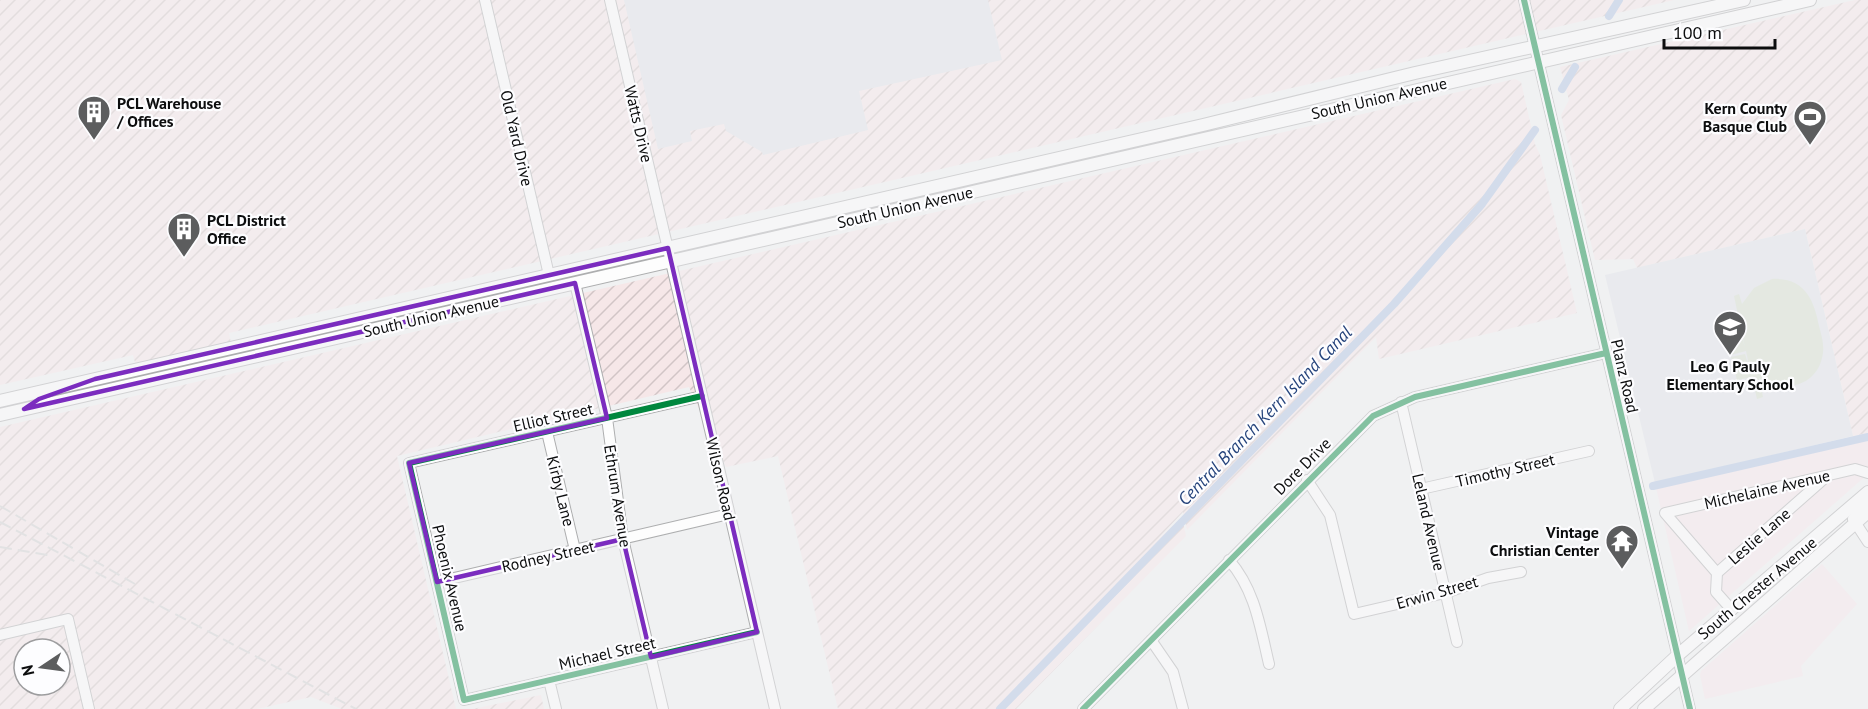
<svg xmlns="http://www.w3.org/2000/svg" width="1868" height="709" font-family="'PT Sans',sans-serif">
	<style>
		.commercial { fill: #f5e7ea }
		.industrial { fill: url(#industrial-furrows); fill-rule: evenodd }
		.built { fill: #dfe3e8 }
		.park { fill: #d4decd }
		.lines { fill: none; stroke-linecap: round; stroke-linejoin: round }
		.canal { stroke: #b0c3e3; stroke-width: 8 }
		.minor-casing { stroke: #adaeaf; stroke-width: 12 }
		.major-casing { stroke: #adaeaf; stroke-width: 14 }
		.minor { stroke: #fdfdfd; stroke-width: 10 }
		.major { stroke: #fdfdfd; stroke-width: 12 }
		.rail { stroke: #d0d0d1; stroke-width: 2; stroke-dasharray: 12 6; stroke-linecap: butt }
		.cycleway-casing { stroke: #fdfdff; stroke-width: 10 }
		.cycleway { stroke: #00873e; stroke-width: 6 }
		.marked { fill: none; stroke: #7b2cbf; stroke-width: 4.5; stroke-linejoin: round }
		.labels { text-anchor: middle; stroke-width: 4.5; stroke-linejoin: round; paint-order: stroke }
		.street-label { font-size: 16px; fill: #0c0d0e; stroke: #fdfdff }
		.poi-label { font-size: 16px; font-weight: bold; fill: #0c0d0e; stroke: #fdfdff; text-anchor: start }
		.water-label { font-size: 18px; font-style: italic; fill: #26447c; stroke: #fdfdff }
	</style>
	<defs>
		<pattern id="industrial-furrows" width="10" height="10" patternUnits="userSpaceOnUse" patternTransform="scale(1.5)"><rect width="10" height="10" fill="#f6e7e8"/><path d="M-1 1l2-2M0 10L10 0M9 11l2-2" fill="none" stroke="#d2c5c6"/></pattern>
	</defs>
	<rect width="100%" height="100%" fill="#f0f1f2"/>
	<path class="commercial" d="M 1868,433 L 1868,474 L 1689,631 L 1655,483 Z
		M 1822,564 L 1857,604 L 1801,666 L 1803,676 L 1705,699 L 1700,675 L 1701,671 Z"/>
	<path class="industrial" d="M 0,0 L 1674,0 L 229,333 L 232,348 L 137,370 L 133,355 L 0,385 Z
		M 1855,0 L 1868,0 L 1868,433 L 1853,436 L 1805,229 L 1637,268 L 1633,259 L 1595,260 L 1561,115 L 1569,100 L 1560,67 Z
		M 1515,79 L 1521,82 L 1535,144 L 1540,155 L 1577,313 L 1379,359 L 1376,337 L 1187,530 L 1183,512 L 1153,544 L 1182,517 L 1186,536 L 1016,709 L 838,709 L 778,456 L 726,467 L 689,387 L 397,456 L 456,709 L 342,709 L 311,697 L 257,709 L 0,709 L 0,427 ZM 24,649 L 60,649 L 60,685 L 24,685 Z
		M 541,695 L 544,709 L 472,709 Z"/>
	<path class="built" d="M 624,0 L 988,0 L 1002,60 L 859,91 L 868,130 L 763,155 L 762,152 L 726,131 L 724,124 L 690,131 L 692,141 L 658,149 Z
		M 1805,229 L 1853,436 L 1655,483 L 1605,275 Z"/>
	<path class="park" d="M 1772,279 C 1804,277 1814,299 1819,326 C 1822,337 1825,347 1822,358 C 1815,388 1781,393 1759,378 L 1763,397 L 1757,399 L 1752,377 L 1737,380 L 1731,357 L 1745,354 L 1750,370 L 1746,351 L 1731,355 L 1726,332 L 1740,329 L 1745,348 L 1734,296 L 1739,294 L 1742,304 L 1754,288 Z"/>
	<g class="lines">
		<path class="canal" d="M 1609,16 L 1619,0
			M 1562,89 L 1575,67
			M 1653,486 L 1868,437
			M 1000,709 L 1394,304 L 1482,204 L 1535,130"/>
		<g class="minor-casing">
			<path id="minor" d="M 485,0 L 549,275
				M 610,0 L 775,709
				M 1524,0 L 1690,709
				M 575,283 L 607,418 L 623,539 L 663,709
				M 702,396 L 409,463 L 464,700 L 757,632
				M 1401,402 L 1457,642
				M 547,432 L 575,550
				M 1307,480 L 1330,515 L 1354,614 L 1445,593 L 1488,578 L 1521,572
				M 1421,489 L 1589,451
				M 1868,501 L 1853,519 L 1868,542
				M 1229,560 C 1255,590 1260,626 1269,664
				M 1717,573 L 1826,477
				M 437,582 L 729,514
				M 1732,610 L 1716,592 L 1717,573 L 1665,513 L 1855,469 L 1868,473
				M 0,635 L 68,619 L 89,709
				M 1151,640 L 1173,672 L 1183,709
				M 549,680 L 556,709
				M 1083,709 L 1373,416 L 1415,397 L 1606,353"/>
		</g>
		<g class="major-casing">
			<path id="major" d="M 0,401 L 1203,125 L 1415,73 L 1744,0
				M 0,415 L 1810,0
				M 1620,709 L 1678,655 L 1868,492
				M 1644,709 L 1868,512"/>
		</g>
		<use href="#minor" class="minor"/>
		<use href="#major" class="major"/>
		<path class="rail" d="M 0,506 L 135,584
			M 0,522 L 356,709
			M 0,547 L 53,556"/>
		<g class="cycleway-casing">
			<path id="cycleway" d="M 1524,0 L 1690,709
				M 702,396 L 409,463 L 464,700 L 757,632
				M 1083,709 L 1373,416 L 1415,397 L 1606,353"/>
		</g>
		<use href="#cycleway" class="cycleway"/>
	</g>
	<path d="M0 0H1868V709H0ZM 668,248 L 757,632 L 651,657 L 623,539 L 437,582 L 409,463 L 607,418 L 575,283 L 24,409 L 39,399 L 95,379 Z" fill="#f0f1f2" fill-opacity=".55" fill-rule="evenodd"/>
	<path class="marked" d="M 668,248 L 757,632 L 651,657 L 623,539 L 437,582 L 409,463 L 607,418 L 575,283 L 24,409 L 39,399 L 95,379 Z"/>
	<defs>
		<g id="building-pin" transform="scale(1.725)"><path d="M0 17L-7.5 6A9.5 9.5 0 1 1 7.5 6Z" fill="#5c5d5e" stroke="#fdfdff"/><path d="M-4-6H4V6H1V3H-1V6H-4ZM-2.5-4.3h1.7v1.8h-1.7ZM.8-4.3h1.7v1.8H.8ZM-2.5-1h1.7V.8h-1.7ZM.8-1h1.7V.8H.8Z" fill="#fff"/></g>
		<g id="stadium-pin" transform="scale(1.725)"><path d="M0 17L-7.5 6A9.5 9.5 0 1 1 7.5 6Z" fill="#5c5d5e" stroke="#fdfdff"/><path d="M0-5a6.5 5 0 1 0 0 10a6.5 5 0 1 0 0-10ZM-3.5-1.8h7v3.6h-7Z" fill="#fff"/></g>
		<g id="school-pin" transform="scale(1.725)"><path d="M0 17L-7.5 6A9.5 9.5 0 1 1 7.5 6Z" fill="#5c5d5e" stroke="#fdfdff"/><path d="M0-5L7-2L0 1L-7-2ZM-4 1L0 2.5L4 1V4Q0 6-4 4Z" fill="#fff"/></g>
		<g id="temple-pin" transform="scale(1.725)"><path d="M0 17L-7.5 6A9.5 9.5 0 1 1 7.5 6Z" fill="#5c5d5e" stroke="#fdfdff"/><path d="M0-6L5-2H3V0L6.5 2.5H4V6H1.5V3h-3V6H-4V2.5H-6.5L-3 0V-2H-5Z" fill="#fff"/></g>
	</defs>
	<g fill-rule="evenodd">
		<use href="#building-pin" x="94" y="112"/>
		<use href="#stadium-pin" x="1810" y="117"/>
		<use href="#building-pin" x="184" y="229"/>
		<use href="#school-pin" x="1730" y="327"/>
		<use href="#temple-pin" x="1622" y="541"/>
	</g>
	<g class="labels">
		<g class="street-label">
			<text transform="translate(1379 98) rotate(-13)" y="6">South Union Avenue</text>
			<text transform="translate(639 124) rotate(77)" y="6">Watts Drive</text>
			<text transform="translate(517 138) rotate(77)" y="6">Old Yard Drive</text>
			<text transform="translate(905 207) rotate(-13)" y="6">South Union Avenue</text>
			<text transform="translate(431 316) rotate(-13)" y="6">South Union Avenue</text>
			<text transform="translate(1625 376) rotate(77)" y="6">Planz Road</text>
			<text transform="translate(553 417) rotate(-13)" y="6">Elliot Street</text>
			<text transform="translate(1302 466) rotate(-45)" y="6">Dore Drive</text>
			<text transform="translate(1505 470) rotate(-13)" y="6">Timothy Street</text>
			<text transform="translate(721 479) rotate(77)" y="6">Wilson Road</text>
			<text transform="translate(1767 489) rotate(-13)" y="6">Michelaine Avenue</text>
			<text transform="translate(561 491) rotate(76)" y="6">Kirby Lane</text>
			<text transform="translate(618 496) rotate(81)" y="6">Ethrum Avenue</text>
			<text transform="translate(1429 522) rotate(77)" y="6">Leland Avenue</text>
			<text transform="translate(1759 536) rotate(-41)" y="6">Leslie Lane</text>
			<text transform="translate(548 556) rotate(-13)" y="6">Rodney Street</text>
			<text transform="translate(450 578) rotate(77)" y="6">Phoenix Avenue</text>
			<text transform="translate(1757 588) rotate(-40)" y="6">South Chester Avenue</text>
			<text transform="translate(1437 592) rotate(-16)" y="6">Erwin Street</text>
			<text transform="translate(607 653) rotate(-13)" y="6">Michael Street</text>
		</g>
		<g class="poi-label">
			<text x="117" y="109">PCL Warehouse<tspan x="117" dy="18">/ Offices</tspan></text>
			<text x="1787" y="114" text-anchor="end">Kern County<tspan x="1787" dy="18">Basque Club</tspan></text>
			<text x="207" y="226">PCL District<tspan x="207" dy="18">Office</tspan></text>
			<text x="1730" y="372" text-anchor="middle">Leo G Pauly<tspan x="1730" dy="18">Elementary School</tspan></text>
			<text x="1599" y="538" text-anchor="end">Vintage<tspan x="1599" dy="18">Christian Center</tspan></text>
		</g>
		<g class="water-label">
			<text transform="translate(1265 416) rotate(-46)" y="6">Central Branch Kern Island Canal</text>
		</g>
	</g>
	<g transform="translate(42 667) rotate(257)"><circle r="28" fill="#fdfdff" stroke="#9d9d9f" stroke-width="1.5"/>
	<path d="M0-4.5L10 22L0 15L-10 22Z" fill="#5c5d5e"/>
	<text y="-9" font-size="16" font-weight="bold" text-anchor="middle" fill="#0c0d0e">N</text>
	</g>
	<path d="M1664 39v9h111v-9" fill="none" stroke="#0c0d0e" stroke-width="3"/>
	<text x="1673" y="39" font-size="18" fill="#0c0d0e" stroke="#fdfdff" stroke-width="4.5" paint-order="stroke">100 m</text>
</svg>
